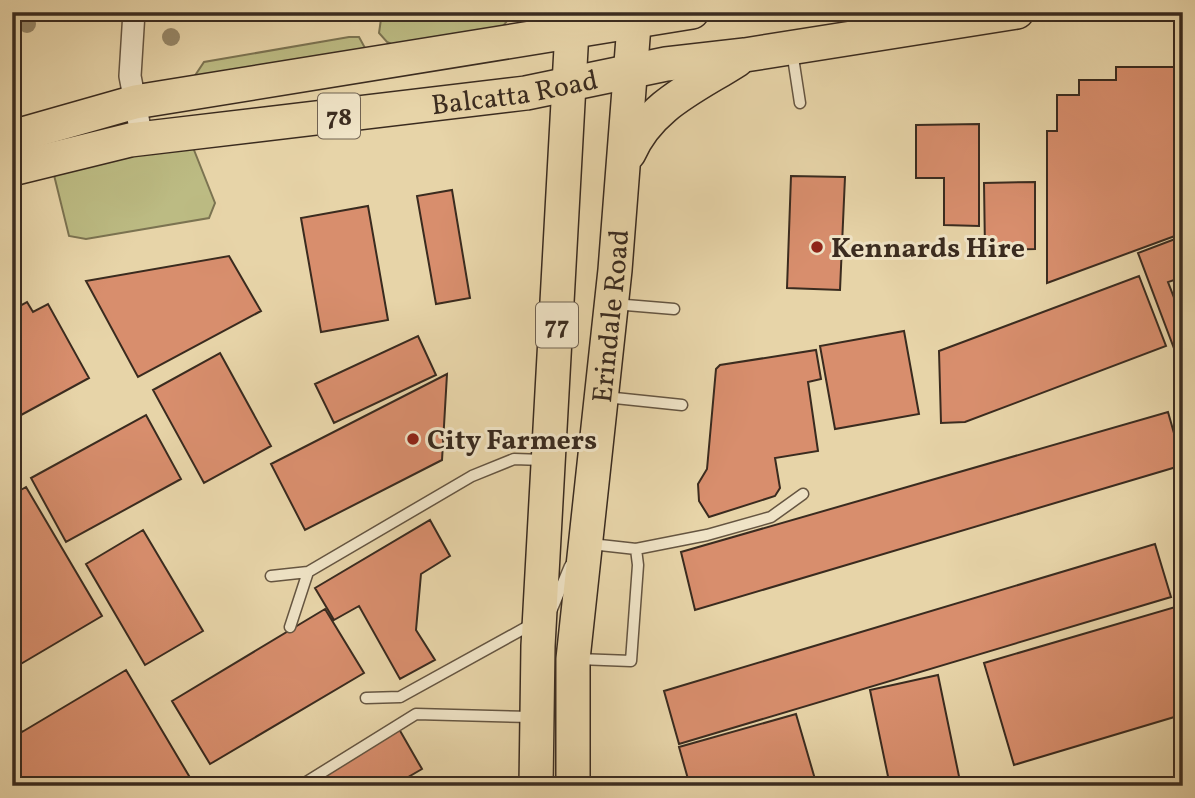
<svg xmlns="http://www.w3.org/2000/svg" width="1195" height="798" font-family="Vollkorn,serif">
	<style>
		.green { fill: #bcbb83; stroke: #7b7351; stroke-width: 2 }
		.building { fill: #d88e6d; stroke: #3a2b1f; stroke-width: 2 }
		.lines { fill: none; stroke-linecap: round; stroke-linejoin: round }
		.service-casing { stroke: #655541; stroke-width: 13 }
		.minor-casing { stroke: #655541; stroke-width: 24 }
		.primary-casing { stroke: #3a2b1f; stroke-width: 36 }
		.service { stroke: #efe3c6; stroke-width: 10 }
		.minor { stroke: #efe3c6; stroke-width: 21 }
		.primary { stroke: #e7d4a8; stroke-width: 33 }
		.tree { fill: #968768 }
		.poi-dot { fill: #8f2418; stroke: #efe3c6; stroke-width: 2.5 }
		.labels { text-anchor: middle; stroke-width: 6; stroke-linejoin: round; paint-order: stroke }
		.shield { fill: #efe3c6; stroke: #706251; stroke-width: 2 }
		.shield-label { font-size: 26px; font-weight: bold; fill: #3a2b1f }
		.street-label { font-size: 28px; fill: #3a2b1f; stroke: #efe3c6 }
		.poi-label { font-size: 28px; font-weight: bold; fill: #3a2b1f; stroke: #efe3c6; text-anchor: start }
	</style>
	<rect width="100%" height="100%" fill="#e7d4a8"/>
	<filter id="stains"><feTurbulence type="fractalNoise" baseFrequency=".00286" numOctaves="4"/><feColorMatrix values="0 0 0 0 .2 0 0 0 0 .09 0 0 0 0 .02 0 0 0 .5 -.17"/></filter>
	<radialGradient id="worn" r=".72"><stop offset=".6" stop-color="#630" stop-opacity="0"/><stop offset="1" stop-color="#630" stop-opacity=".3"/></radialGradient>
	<path class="green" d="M 382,12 L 395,12 L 397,19 L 449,12 L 514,12 L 503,26 L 398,47 L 387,42 L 379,33 Z
		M 349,37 L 359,37 L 365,48 L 192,80 L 204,62 Z
		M 188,145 L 194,150 L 215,203 L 209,218 L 86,239 L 69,236 L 53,171 Z"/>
	<path class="building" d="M 238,12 L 284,12 L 248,19 Z
		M 1116,67 L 1182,67 L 1183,233 L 1047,283 L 1047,131 L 1057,131 L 1057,95 L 1079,95 L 1079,80 L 1116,80 Z
		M 979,124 L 979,226 L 944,225 L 944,178 L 916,178 L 916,125 Z
		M 791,176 L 845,177 L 840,290 L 787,288 Z
		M 1035,182 L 1035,249 L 985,250 L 984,183 Z
		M 452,190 L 470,298 L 436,304 L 417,196 Z
		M 368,206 L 388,320 L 321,332 L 301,218 Z
		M 1183,236 L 1183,277 L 1168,282 L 1183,321 L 1183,357 L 1178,359 L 1138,253 Z
		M 229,256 L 261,311 L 138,377 L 86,281 Z
		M 1139,276 L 1166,346 L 965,422 L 941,423 L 939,351 Z
		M 27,302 L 33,312 L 48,304 L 89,378 L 12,420 L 12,310 Z
		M 904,331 L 919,414 L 835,429 L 820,346 Z
		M 418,336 L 436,375 L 334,423 L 315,384 Z
		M 816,350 L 821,379 L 808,382 L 818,451 L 775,458 L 780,488 L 775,496 L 709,517 L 699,501 L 698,484 L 707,469 L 716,369 L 720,365 Z
		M 220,353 L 271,446 L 204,483 L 153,390 Z
		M 447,374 L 442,460 L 305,530 L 271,464 Z
		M 1168,412 L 1183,465 L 695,610 L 681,552 Z
		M 146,415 L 181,479 L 66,542 L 31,478 Z
		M 26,487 L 102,616 L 19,665 L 12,654 L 12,495 Z
		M 430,520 L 450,556 L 421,574 L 416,630 L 435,660 L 400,679 L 359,606 L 334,620 L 315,588 Z
		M 143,530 L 203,631 L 145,665 L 86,564 Z
		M 1155,544 L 1171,597 L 679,744 L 664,691 Z
		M 1182,605 L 1183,692 L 1175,694 L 1181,715 L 1014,765 L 984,663 Z
		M 325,609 L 364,673 L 210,764 L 172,701 Z
		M 126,670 L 195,786 L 12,786 L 12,715 L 22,732 Z
		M 938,675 L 961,786 L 890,786 L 870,690 Z
		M 796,714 L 817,786 L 690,786 L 679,747 Z
		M 399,729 L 422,769 L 405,779 L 408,786 L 316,786 L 312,780 Z"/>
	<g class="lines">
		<g class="service-casing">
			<path id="service" d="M 792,51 L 800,103
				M 614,304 L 674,309
				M 607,392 L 615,398 L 682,405
				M 1182,416 L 1183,417
				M 591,544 L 636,549 L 707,535 L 771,517 L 803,494
				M 271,576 L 308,572 L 472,476 L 514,459 L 543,460
				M 552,609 L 570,566
				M 290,627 L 308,572
				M 578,659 L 631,661 L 638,565 L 636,549
				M 366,698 L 400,697 L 534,623
				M 300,786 L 416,714 L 532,717"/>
		</g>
		<g class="minor-casing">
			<path id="minor" d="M 134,12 L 130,76 L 142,139"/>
		</g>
		<g class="primary-casing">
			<g id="primary">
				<path d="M 12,137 L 135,102 L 692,12"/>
				<path d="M 629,153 C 650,105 695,87 737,60"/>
				<path id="s1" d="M 12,169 L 130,140 L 526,93 L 666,64 L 745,55 L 1017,12"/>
				<path d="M 536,786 L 538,646 L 573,12"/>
				<path id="s2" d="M 573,786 L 573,659 L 615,270 L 635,12"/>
			</g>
		</g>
		<use href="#service" class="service"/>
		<use href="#minor" class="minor"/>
		<use href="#primary" class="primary"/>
	</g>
	<g class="tree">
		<circle cx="27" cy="24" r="9"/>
		<circle cx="171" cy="37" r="9"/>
	</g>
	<g class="poi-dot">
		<circle cx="817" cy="247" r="7"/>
		<circle cx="413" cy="439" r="7"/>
	</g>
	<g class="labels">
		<g class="shield">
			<rect x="318" y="93.5" width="42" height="45" rx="5"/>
			<rect x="536" y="302.5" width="42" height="45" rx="5"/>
		</g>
		<g class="shield-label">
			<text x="339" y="125">78</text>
			<text x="557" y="334">77</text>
		</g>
		<g class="street-label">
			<text dy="10" stroke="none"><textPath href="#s1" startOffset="509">Balcatta Road</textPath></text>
			<text dy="10" stroke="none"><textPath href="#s2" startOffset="472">Erindale Road</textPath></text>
		</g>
		<g class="poi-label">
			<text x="831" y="257">Kennards Hire</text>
			<text x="427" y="449">City Farmers</text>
		</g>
	</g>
	<rect width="1195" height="798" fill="none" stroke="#e7d4a8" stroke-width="42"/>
	<rect x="14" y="14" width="1167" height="770" fill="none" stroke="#3a2b1f" stroke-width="3.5"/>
	<rect x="21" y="21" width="1153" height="756" fill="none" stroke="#3a2b1f" stroke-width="2"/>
	<rect width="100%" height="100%" filter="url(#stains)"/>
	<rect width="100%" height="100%" fill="url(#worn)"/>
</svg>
